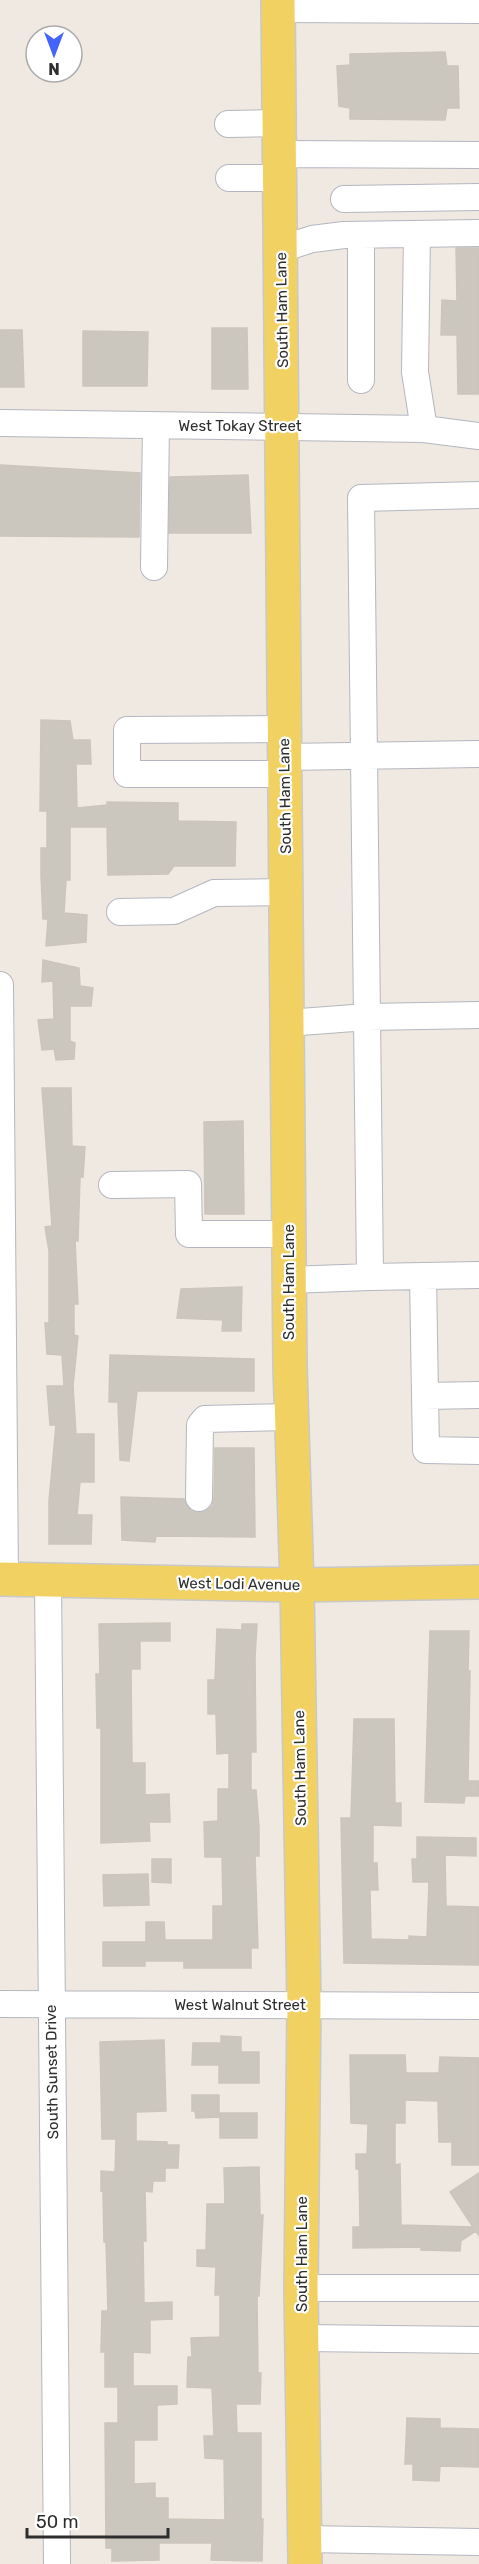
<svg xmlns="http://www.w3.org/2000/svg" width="479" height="2564" font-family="Rubik,sans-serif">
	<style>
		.building { fill: #cbc7bf; stroke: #cbc5ba; stroke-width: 1.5 }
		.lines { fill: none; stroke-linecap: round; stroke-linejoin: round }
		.minor-casing { stroke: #b4b7c1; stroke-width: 28 }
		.major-casing { stroke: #c9c9c9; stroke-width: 36 }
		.minor { stroke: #fff; stroke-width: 26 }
		.major { stroke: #f2d163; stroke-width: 33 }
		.labels { text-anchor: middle; stroke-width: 4.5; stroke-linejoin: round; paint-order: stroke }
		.street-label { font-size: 15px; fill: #2e2e2e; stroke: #fff }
	</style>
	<rect width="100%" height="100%" fill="#efe9e1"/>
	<path class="building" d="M 445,52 L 447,66 L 458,66 L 459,108 L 447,108 L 445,120 L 350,119 L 350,108 L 339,106 L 337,66 L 350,65 L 350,54 Z
		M 456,248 L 479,248 L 479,394 L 458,394 L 457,335 L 441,335 L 442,300 L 457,301 Z
		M 212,328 L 247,328 L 248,389 L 212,389 Z
		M 0,330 L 22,330 L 24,387 L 0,387 Z
		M 83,331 L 148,332 L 147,386 L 83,386 Z
		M 0,465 L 140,473 L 139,537 L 0,536 Z
		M 248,475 L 251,533 L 169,533 L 170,477 Z
		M 41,720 L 70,721 L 73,740 L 90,740 L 91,764 L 76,764 L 77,808 L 107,805 L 107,802 L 178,803 L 178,821 L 236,822 L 235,866 L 174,866 L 168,874 L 108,875 L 107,827 L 70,827 L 70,880 L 66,880 L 64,913 L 87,915 L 86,942 L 46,946 L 48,919 L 43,919 L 41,876 L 41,848 L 47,848 L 47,811 L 40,811 Z
		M 43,960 L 79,968 L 80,986 L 93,988 L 91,1006 L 70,1006 L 70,1041 L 75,1043 L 74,1059 L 56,1060 L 54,1049 L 42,1050 L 38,1020 L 54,1019 L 53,981 L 42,982 Z
		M 42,1088 L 71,1088 L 72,1146 L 85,1147 L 83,1177 L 80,1177 L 78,1241 L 75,1241 L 78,1304 L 74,1304 L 74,1335 L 78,1336 L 73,1386 L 76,1434 L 94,1434 L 94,1482 L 80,1482 L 77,1515 L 92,1515 L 91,1544 L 49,1544 L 49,1501 L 56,1425 L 50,1425 L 47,1386 L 64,1386 L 62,1355 L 47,1354 L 45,1323 L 49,1323 L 49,1251 L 45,1227 L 52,1226 Z
		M 243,1121 L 244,1214 L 205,1214 L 204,1122 Z
		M 242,1287 L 241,1331 L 222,1331 L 223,1320 L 177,1318 L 181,1289 Z
		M 110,1355 L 254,1359 L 254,1391 L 137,1391 L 129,1461 L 120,1460 L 118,1402 L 109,1402 Z
		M 215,1448 L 254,1448 L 255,1537 L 156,1536 L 155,1542 L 122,1540 L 121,1497 L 184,1499 L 191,1511 L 198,1513 L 206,1511 L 212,1506 L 214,1498 Z
		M 170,1623 L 170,1641 L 140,1641 L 140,1669 L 131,1669 L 132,1763 L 145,1763 L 145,1795 L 169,1794 L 170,1822 L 149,1822 L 150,1841 L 101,1843 L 101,1728 L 97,1728 L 96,1674 L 100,1674 L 99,1624 Z
		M 242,1624 L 257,1624 L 255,1657 L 256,1752 L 251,1752 L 251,1790 L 256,1790 L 259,1827 L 259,1856 L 255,1856 L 258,1948 L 251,1948 L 251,1968 L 184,1968 L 184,1961 L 145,1961 L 145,1966 L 103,1966 L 103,1942 L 146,1942 L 146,1922 L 164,1922 L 165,1940 L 213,1940 L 213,1906 L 223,1906 L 222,1857 L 205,1857 L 204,1822 L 218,1821 L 218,1789 L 229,1789 L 229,1753 L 217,1754 L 216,1714 L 208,1714 L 208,1680 L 215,1680 L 217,1629 L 242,1630 Z
		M 430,1631 L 469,1631 L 468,1671 L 470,1671 L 468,1781 L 479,1781 L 479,1796 L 465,1796 L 464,1803 L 425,1802 Z
		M 354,1719 L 394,1719 L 395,1803 L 401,1803 L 401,1826 L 373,1825 L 373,1863 L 377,1863 L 378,1890 L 370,1890 L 371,1939 L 409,1940 L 409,1936 L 427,1937 L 429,1882 L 413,1882 L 412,1859 L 417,1859 L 417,1837 L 476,1838 L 476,1856 L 445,1855 L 446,1906 L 479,1907 L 479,1965 L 344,1963 L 341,1818 L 351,1818 Z
		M 152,1859 L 171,1859 L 171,1883 L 152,1882 Z
		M 148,1874 L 149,1905 L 104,1906 L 103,1875 Z
		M 221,2036 L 241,2037 L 241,2052 L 259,2052 L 259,2083 L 219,2083 L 219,2065 L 192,2065 L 193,2043 L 221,2043 Z
		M 164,2040 L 166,2111 L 136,2112 L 136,2141 L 167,2142 L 167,2145 L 179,2145 L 178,2168 L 165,2168 L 165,2181 L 153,2181 L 152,2192 L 145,2191 L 146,2241 L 143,2241 L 144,2303 L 172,2302 L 172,2319 L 150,2320 L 150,2353 L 133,2352 L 133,2386 L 177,2386 L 177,2404 L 157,2405 L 157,2440 L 134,2440 L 134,2484 L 155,2483 L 155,2498 L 168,2498 L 168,2519 L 225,2520 L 224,2459 L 205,2458 L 204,2436 L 214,2436 L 212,2388 L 187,2387 L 188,2357 L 192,2357 L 191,2338 L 220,2337 L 220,2295 L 215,2295 L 216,2267 L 197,2266 L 197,2250 L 206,2250 L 207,2204 L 225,2204 L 224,2168 L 259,2167 L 260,2215 L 263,2215 L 259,2296 L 257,2296 L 258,2373 L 261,2373 L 260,2404 L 236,2404 L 237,2433 L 261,2433 L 261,2519 L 263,2519 L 262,2561 L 211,2560 L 212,2543 L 159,2543 L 159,2560 L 112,2561 L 112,2548 L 106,2548 L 105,2423 L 118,2423 L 118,2387 L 105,2387 L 105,2352 L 101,2352 L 102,2311 L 108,2311 L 106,2242 L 104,2242 L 103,2191 L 101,2191 L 101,2171 L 115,2172 L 116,2139 L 102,2139 L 100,2042 Z
		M 350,2055 L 405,2055 L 406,2073 L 439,2073 L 440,2057 L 479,2058 L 479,2165 L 452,2165 L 452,2142 L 439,2142 L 438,2101 L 405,2100 L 405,2123 L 395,2123 L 395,2165 L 400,2164 L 401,2225 L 473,2227 L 450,2192 L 479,2173 L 479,2236 L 476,2231 L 461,2241 L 460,2251 L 421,2250 L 421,2247 L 353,2248 L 353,2227 L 360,2227 L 359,2169 L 356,2169 L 356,2154 L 367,2154 L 368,2124 L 351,2123 Z
		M 192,2095 L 219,2095 L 219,2117 L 196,2118 L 195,2111 L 192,2111 Z
		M 220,2113 L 257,2113 L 257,2138 L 220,2138 Z
		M 407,2418 L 440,2419 L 440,2428 L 479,2429 L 479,2467 L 440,2466 L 439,2481 L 413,2480 L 413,2464 L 405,2464 Z"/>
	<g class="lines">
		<g class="minor-casing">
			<path id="minor" d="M 278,9 L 479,10
				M 228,124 L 279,123
				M 280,154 L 479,155
				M 229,178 L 280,178
				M 344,199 L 479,197
				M 417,234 L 415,372 L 424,429
				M 361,235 L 361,380
				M 281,249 L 312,239 L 344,235 L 479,233
				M 0,423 L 424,429 L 479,436
				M 479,495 L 361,498 L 370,1277 L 423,1276 L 425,1396 L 479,1395
				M 154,567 L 156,426
				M 284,729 L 127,730 L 127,774 L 285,774
				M 285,757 L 479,754
				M 120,912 L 174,911 L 214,893 L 286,892
				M 0,985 L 5,1579
				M 287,1023 L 367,1017 L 479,1015
				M 112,1185 L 188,1184 L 189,1234 L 289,1234
				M 423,1276 L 479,1275
				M 289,1280 L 370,1277
				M 425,1396 L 426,1450 L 479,1451
				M 199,1498 L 200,1425 L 205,1419 L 291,1417
				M 48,1580 L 57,2564
				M 0,2004 L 479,2006
				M 301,2288 L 479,2288
				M 302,2338 L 479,2340
				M 305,2539 L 479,2542"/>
		</g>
		<g class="major-casing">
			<path id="major" d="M 278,0 L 290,1366 L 297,1585 L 304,2005 L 301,2288 L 305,2564
				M 0,1579 L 297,1585 L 479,1582"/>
		</g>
		<use href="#minor" class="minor"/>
		<use href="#major" class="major"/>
	</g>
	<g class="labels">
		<g class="street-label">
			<text transform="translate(282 310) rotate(-91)" y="5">South Ham Lane</text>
			<text x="240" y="431">West Tokay Street</text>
			<text transform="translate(285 796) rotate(-91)" y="5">South Ham Lane</text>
			<text transform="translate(289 1282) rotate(-90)" y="5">South Ham Lane</text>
			<text transform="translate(239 1584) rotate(1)" y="5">West Lodi Avenue</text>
			<text transform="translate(300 1768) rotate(-91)" y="5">South Ham Lane</text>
			<text x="240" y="2010">West Walnut Street</text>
			<text transform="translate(52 2072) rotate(-91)" y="5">South Sunset Drive</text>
			<text transform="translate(302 2254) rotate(-90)" y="5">South Ham Lane</text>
		</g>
	</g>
	<g transform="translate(54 54) rotate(180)"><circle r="28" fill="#ffffff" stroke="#ababab" stroke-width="1.5"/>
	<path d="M0-4.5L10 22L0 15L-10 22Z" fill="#4264fb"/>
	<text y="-9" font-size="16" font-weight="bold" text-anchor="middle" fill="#2e2e2e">N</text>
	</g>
	<path d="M27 2528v9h141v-9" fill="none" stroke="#2e2e2e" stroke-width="3"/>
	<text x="36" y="2528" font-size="18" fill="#2e2e2e" stroke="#ffffff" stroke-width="4.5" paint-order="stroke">50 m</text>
</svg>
